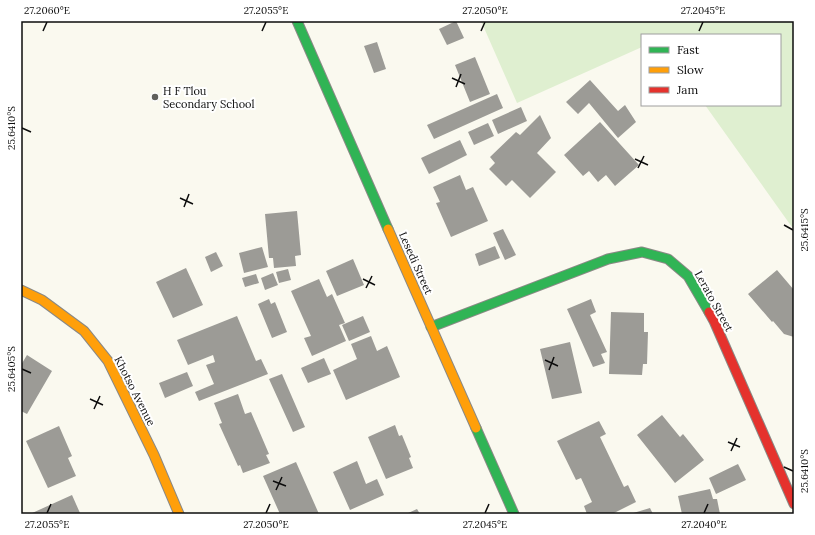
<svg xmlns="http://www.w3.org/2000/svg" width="815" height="535" font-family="Lora,serif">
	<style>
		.green { fill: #dfefd0 }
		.building { fill: #9c9b96 }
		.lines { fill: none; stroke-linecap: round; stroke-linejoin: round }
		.fast-casing { stroke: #8a8985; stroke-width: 11 }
		.slow-casing { stroke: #8a8985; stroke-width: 11 }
		.jam-casing { stroke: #8a8985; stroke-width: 11 }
		.fast { stroke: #30b455; stroke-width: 9 }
		.slow { stroke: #ff9f0a; stroke-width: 9 }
		.jam { stroke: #e5322d; stroke-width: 9 }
		.ticks { fill: none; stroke: #0c0c0c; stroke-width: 1.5 }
		.poi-dot { fill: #5f5f5b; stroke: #fff; stroke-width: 1.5 }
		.labels { text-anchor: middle; stroke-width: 4; stroke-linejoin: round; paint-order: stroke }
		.poi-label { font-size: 11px; fill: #0c0c0c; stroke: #fff; text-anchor: start }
		.street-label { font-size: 11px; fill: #0c0c0c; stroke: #fff }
		.neatline { fill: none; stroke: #0c0c0c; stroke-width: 1.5 }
		.ticks-label { font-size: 10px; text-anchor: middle; fill: #0c0c0c }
	</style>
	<rect width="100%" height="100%" fill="#faf9ef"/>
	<path class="green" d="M 481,21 L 794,21 L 794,230 L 705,105 L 780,105 L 780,35 L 642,35 L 642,47 L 517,103 Z"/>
	<path class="building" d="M 456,21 L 464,38 L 447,45 L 439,29 Z
		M 377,42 L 386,69 L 374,73 L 364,46 Z
		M 475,57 L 490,94 L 470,102 L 455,65 Z
		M 590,80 L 618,111 L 625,105 L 636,122 L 618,138 L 589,103 L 578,114 L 566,102 Z
		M 497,94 L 503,108 L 434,139 L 427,125 Z
		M 521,107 L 527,121 L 498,134 L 492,120 Z
		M 540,115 L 551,138 L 537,153 L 556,172 L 530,198 L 512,180 L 506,186 L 489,169 L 495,163 L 490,157 L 516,132 L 520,135 Z
		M 600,122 L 639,165 L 615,186 L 606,175 L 598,182 L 589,171 L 583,176 L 564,155 Z
		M 488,123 L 494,136 L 474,145 L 468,132 Z
		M 460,140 L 467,155 L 429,174 L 421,158 Z
		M 460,175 L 466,190 L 473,187 L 488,221 L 451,237 L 436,203 L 440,202 L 433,187 Z
		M 297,211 L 301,255 L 295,256 L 296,266 L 274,268 L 273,258 L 269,258 L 265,214 Z
		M 503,229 L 516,255 L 505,260 L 493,233 Z
		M 495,246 L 500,258 L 479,266 L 475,254 Z
		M 262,247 L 268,267 L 244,273 L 239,253 Z
		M 216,252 L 223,266 L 211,272 L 205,257 Z
		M 353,259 L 364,285 L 337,296 L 326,271 Z
		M 186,268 L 203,305 L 173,318 L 156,282 Z
		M 288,269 L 291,280 L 279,283 L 276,272 Z
		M 777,270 L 794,290 L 794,337 L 784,334 L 773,321 L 772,322 L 748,294 Z
		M 273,273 L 278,285 L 265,290 L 261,278 Z
		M 256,274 L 259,283 L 245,287 L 242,278 Z
		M 319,279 L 327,297 L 332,294 L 345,323 L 339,325 L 346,341 L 312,356 L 304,338 L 311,336 L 291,291 Z
		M 269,299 L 271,304 L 275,302 L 287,332 L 272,338 L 258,304 Z
		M 591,299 L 596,312 L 590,315 L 607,352 L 601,354 L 605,363 L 593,367 L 567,309 Z
		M 611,312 L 644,313 L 644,332 L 648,332 L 647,364 L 643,364 L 642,375 L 609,374 Z
		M 237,316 L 256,361 L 261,359 L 268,374 L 199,401 L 195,392 L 214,384 L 206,365 L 215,362 L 213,355 L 188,365 L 177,340 Z
		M 363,316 L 370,332 L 349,341 L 342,325 Z
		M 371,336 L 377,351 L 387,346 L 400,377 L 346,400 L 333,370 L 357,359 L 351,344 Z
		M 570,342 L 582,393 L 552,399 L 540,349 Z
		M 27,355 L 52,371 L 27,414 L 21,411 L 21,365 Z
		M 324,358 L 331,374 L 308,383 L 301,368 Z
		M 187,372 L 193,386 L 165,398 L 159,383 Z
		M 282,374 L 305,427 L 293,432 L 269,379 Z
		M 238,394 L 245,414 L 251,412 L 269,454 L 266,455 L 270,463 L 243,473 L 240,465 L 238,466 L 219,424 L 222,423 L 214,403 Z
		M 662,415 L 680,437 L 683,434 L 704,460 L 675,483 L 637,435 Z
		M 599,421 L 606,434 L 600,437 L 624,487 L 628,485 L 636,502 L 612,514 L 587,514 L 584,506 L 592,502 L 581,478 L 576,480 L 557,441 Z
		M 395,425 L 399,436 L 402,435 L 411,457 L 409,458 L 413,468 L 386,479 L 368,437 Z
		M 59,426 L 72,456 L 68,458 L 76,476 L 48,488 L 26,441 Z
		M 357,461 L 366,484 L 377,479 L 384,495 L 350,510 L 333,472 Z
		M 296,462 L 319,514 L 280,514 L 263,476 Z
		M 738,464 L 746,480 L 716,494 L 709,478 Z
		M 710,489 L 713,499 L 717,499 L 720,514 L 682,514 L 678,496 Z
		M 72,495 L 80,513 L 30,514 Z
		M 650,508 L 653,514 L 630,514 Z
		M 417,509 L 420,514 L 406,514 Z"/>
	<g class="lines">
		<g class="fast-casing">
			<path id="fast" d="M 297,21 L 388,229
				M 431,327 L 608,259 L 642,252 L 668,259 L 688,276 L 709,312
				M 476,428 L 514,514"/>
		</g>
		<g class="slow-casing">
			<path id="slow" d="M 388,229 L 476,428
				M 21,290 L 42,300 L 84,331 L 108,361 L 154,455 L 179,514"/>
		</g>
		<g class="jam-casing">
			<path id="jam" d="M 709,312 L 714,321 L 794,504"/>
		</g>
		<use href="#fast" class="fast"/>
		<use href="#slow" class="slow"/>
		<use href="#jam" class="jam"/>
	</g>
	<path class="ticks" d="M 43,31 L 47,22M 262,31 L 266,22M 481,31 L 485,22M 699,31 L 703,22M 452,78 L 465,84M 456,87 L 461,74M 22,128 L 31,132M 635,159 L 648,165M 638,168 L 644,156M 180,198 L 193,204M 184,207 L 189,194M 784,225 L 793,230M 363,279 L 375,285M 366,288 L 372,276M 545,360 L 558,366M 22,369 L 31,373M 549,370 L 554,357M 90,399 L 103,405M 94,409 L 100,396M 728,442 L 740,447M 731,451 L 737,438M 784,467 L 793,471M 273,481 L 286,486M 276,490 L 282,477M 47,513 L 51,504M 266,513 L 270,504M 485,513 L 489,504M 704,513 L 708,504"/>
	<circle class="poi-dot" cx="155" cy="97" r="4"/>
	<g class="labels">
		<g class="poi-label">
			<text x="163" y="95">H F Tlou<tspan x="163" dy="13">Secondary School</tspan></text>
		</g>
		<g class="street-label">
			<text transform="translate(416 263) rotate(66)" y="4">Lesedi Street</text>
			<text transform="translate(714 301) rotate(61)" y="4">Lerato Street</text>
			<text transform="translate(135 391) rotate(63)" y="4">Khotso Avenue</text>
		</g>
	</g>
	<rect width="815" height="535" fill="none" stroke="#ffffff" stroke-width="44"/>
	<rect x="641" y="34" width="140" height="72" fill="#ffffff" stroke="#9e9e9e"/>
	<rect x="649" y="47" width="20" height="6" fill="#30b455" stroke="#9e9e9e"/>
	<text x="677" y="54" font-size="12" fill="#0c0c0c">Fast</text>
	<rect x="649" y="67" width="20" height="6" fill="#ff9f0a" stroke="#9e9e9e"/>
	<text x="677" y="74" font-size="12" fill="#0c0c0c">Slow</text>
	<rect x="649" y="87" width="20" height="6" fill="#e5322d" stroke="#9e9e9e"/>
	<text x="677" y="94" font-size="12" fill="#0c0c0c">Jam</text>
	<rect x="22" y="22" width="771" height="491" class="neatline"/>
	<g class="ticks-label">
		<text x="47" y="14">27.2060°E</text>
		<text x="266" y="14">27.2055°E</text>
		<text x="485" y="14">27.2050°E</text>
		<text x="703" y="14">27.2045°E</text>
		<text transform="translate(11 128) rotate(-90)" y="4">25.6410°S</text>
		<text transform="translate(804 230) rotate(-90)" y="4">25.6415°S</text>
		<text transform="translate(11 369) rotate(-90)" y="4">25.6405°S</text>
		<text transform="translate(804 471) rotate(-90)" y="4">25.6410°S</text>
		<text x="47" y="528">27.2055°E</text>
		<text x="266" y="528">27.2050°E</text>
		<text x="485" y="528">27.2045°E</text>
		<text x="704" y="528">27.2040°E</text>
	</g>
</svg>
